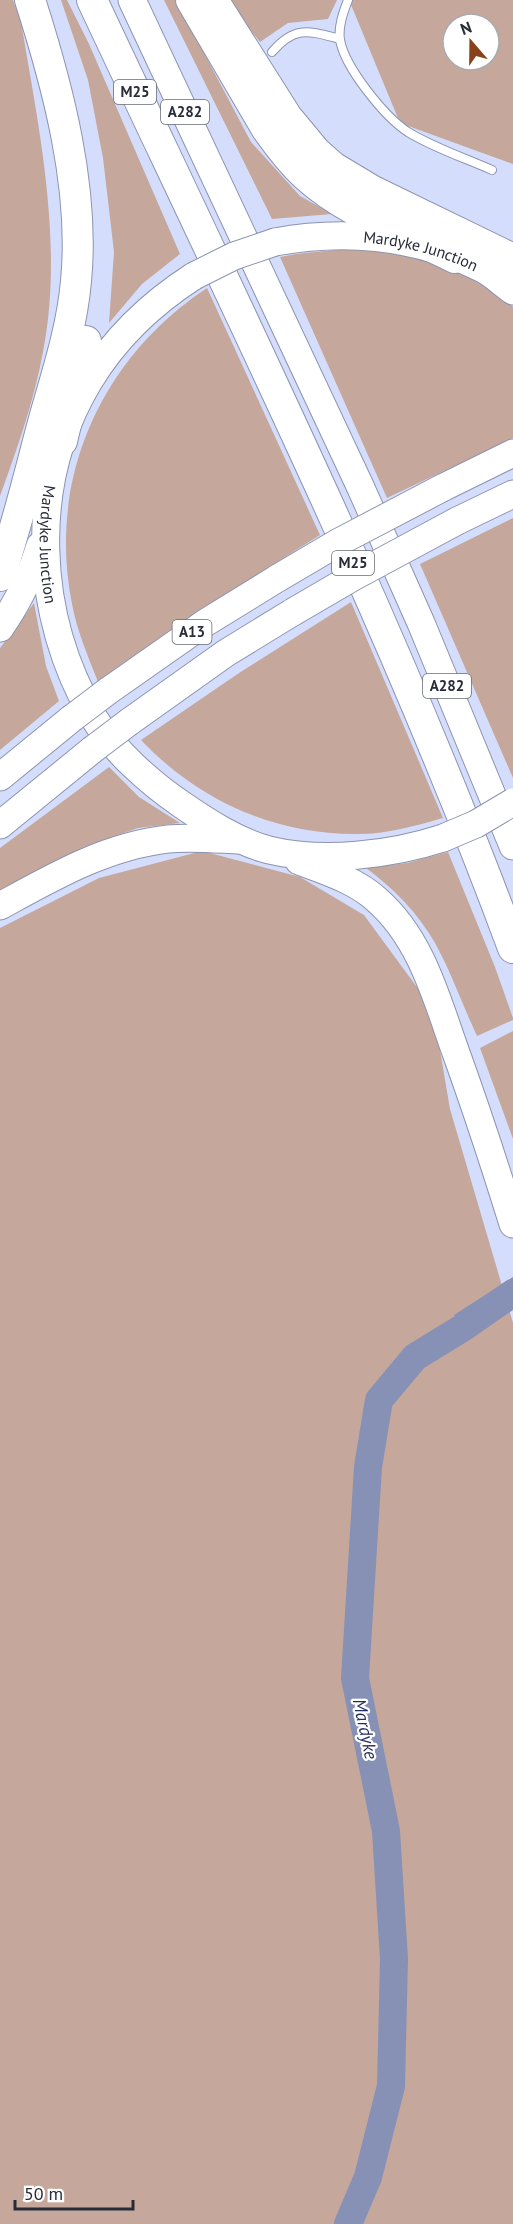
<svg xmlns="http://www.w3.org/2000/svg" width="513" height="2224" font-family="'PT Sans',sans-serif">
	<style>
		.green { fill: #c5a89b; fill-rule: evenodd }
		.water { fill: #8791b6 }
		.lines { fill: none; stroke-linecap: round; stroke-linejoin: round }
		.river { stroke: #8791b6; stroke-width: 28 }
		.service-casing { stroke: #8b94b0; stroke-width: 10 }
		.trunk-casing { stroke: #8b94b0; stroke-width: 29 }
		.motorway-casing { stroke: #8b94b0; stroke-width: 32 }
		.service { stroke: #fff; stroke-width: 8 }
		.trunk { stroke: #fff; stroke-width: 27 }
		.motorway { stroke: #fff; stroke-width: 30 }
		.trunk-bridge-casing { stroke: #8b94b0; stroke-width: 29; stroke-linecap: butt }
		.trunk-bridge { stroke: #fff; stroke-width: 27 }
		.labels { text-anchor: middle; stroke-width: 4.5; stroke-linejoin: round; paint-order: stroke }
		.shield { fill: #fff; stroke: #686b74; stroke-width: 1.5 }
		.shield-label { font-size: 15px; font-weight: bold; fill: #282c38 }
		.street-label { font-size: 16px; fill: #282c38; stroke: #fff }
		.water-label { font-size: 18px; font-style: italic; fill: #242d5d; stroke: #fff }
	</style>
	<rect width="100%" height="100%" fill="#d4defc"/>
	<path class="green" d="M 0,0 L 13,0 L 21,22 C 39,129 64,244 43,352 C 34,401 17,449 0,496 Z
		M 61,0 L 67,0 L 89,44 L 180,254 L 142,284 L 109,323 L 114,252 L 103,158 L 88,80 Z
		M 164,0 L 176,0 L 251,142 L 300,196 L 332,214 L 272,219 Z
		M 227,0 L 337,0 L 328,19 L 288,23 L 260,42 Z
		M 349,0 L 513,0 L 513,164 L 400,123 ZM 453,24 L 489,24 L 489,60 L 453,60 Z
		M 344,249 C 357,249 370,249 382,250 C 427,257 478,277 513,307 L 513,438 L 387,498 L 280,257 L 296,254 Z
		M 207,288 L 320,535 L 199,611 L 98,682 C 88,656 77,631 72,604 C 47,479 101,358 207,288 Z
		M 513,518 L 513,778 L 420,564 Z
		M 351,602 L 443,818 C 415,826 387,834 358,834 C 274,835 198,800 141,740 L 239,673 Z
		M 34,603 L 46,666 L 59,701 L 0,750 L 0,648 Z
		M 109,767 L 139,797 L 180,823 L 138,828 L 84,847 L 0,890 L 0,848 Z
		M 202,851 L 300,877 L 364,915 L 433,1009 L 450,1109 L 513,1323 L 513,2224 L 0,2224 L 0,928 L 99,878 Z
		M 448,852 L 495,967 L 513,1018 L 513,1020 L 477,1036 C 463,1006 451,972 435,943 C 418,913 393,888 366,868 L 407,863 Z
		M 513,1031 L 513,1139 L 480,1048 Z"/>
	<path class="water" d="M 513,1277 L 513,1307 L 478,1333 L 466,1337 L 454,1315 Z"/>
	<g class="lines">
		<path class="river" d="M 348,2224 L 368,2177 L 391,2086 L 394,1959 L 386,1831 L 355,1678 L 368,1467 L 379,1400 L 415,1357 L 464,1327 L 513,1293"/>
		<g class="service-casing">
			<path id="service" d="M 348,0 C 343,13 338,27 340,40 C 345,68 385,117 408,132 C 434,148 465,158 492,170
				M 272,52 C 295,25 309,31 340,39"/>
		</g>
		<g class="trunk-casing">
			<g id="trunk">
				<path d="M 132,0 L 360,486 L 421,623 L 513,846"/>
				<path id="s1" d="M 275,242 C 346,229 418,236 483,269 C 494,275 503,284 513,291"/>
				<path id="s2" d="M 194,276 C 152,303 115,338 89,381 C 27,484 34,616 94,718 C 113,750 150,783 181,804 C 207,822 238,842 269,850 C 323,863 391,855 443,838"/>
				<path d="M 442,488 L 513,453"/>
				<path d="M 457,521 L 513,494"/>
				<path d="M 0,628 C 18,602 31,576 40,546"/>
				<path d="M 108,691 L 205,623 L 278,578"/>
				<path d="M 129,722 L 226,653 L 293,612"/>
				<path d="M 0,777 L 71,719"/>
				<path d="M 0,825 L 92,750"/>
				<path d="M 299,861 C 325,871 355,880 376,899 C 421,938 436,997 455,1050 C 476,1108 495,1166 513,1224"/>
				<path d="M 0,906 C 53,877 106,846 168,839 C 190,837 215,839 237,840"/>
			</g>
		</g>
		<g class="motorway-casing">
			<path id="motorway" d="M 92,0 C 239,313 393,624 513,948
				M 191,0 L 266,128 C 278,145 290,161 305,175 C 346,213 405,233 455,258
				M 213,0 L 287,117 L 316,152 L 333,167 L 373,191 L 513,259
				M 62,441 L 86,341
				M 0,576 C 17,525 30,471 44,419 C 57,373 72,328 76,281 C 85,189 58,87 30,0"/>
		</g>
		<use href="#service" class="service"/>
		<use href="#trunk" class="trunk"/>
		<use href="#motorway" class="motorway"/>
		<g class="trunk-bridge-casing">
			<path id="trunk-bridge" d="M 194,276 L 234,256 L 275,242
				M 278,578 L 339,542 L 442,488
				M 293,612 L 353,577 L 457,521
				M 71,719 L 108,691
				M 92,750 L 129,722
				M 443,838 L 476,824 L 513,802"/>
		</g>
		<use href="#trunk-bridge" class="trunk-bridge"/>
	</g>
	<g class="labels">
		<g class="shield">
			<rect x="114" y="80" width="42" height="24" rx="4.5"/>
			<rect x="161" y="100" width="48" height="24" rx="4.5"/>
			<rect x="332" y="551" width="42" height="24" rx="4.5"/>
			<rect x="172.5" y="620" width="39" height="24" rx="4.5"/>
			<rect x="423" y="674" width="48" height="24" rx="4.5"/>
		</g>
		<g class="shield-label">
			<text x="135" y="97">M25</text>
			<text x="185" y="117">A282</text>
			<text x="353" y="568">M25</text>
			<text x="192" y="637">A13</text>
			<text x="447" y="691">A282</text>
		</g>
		<g class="street-label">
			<text dy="6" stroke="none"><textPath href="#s1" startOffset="148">Mardyke Junction</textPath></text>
			<text dy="6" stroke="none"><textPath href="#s2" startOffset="321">Mardyke Junction</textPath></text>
		</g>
		<g class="water-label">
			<text transform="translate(365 1729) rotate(78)" y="6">Mardyke</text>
		</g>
	</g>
	<g transform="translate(471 42) rotate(340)"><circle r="28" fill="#ffffff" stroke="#a9abaf" stroke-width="1.5"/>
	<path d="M0-4.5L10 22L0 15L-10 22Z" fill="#88421b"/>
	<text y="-9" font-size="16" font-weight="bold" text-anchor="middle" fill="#282c38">N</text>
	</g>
	<path d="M15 2200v9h118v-9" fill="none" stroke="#282c38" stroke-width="3"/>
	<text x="24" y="2200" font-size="18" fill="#282c38" stroke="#ffffff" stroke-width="4.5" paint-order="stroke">50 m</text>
</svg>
